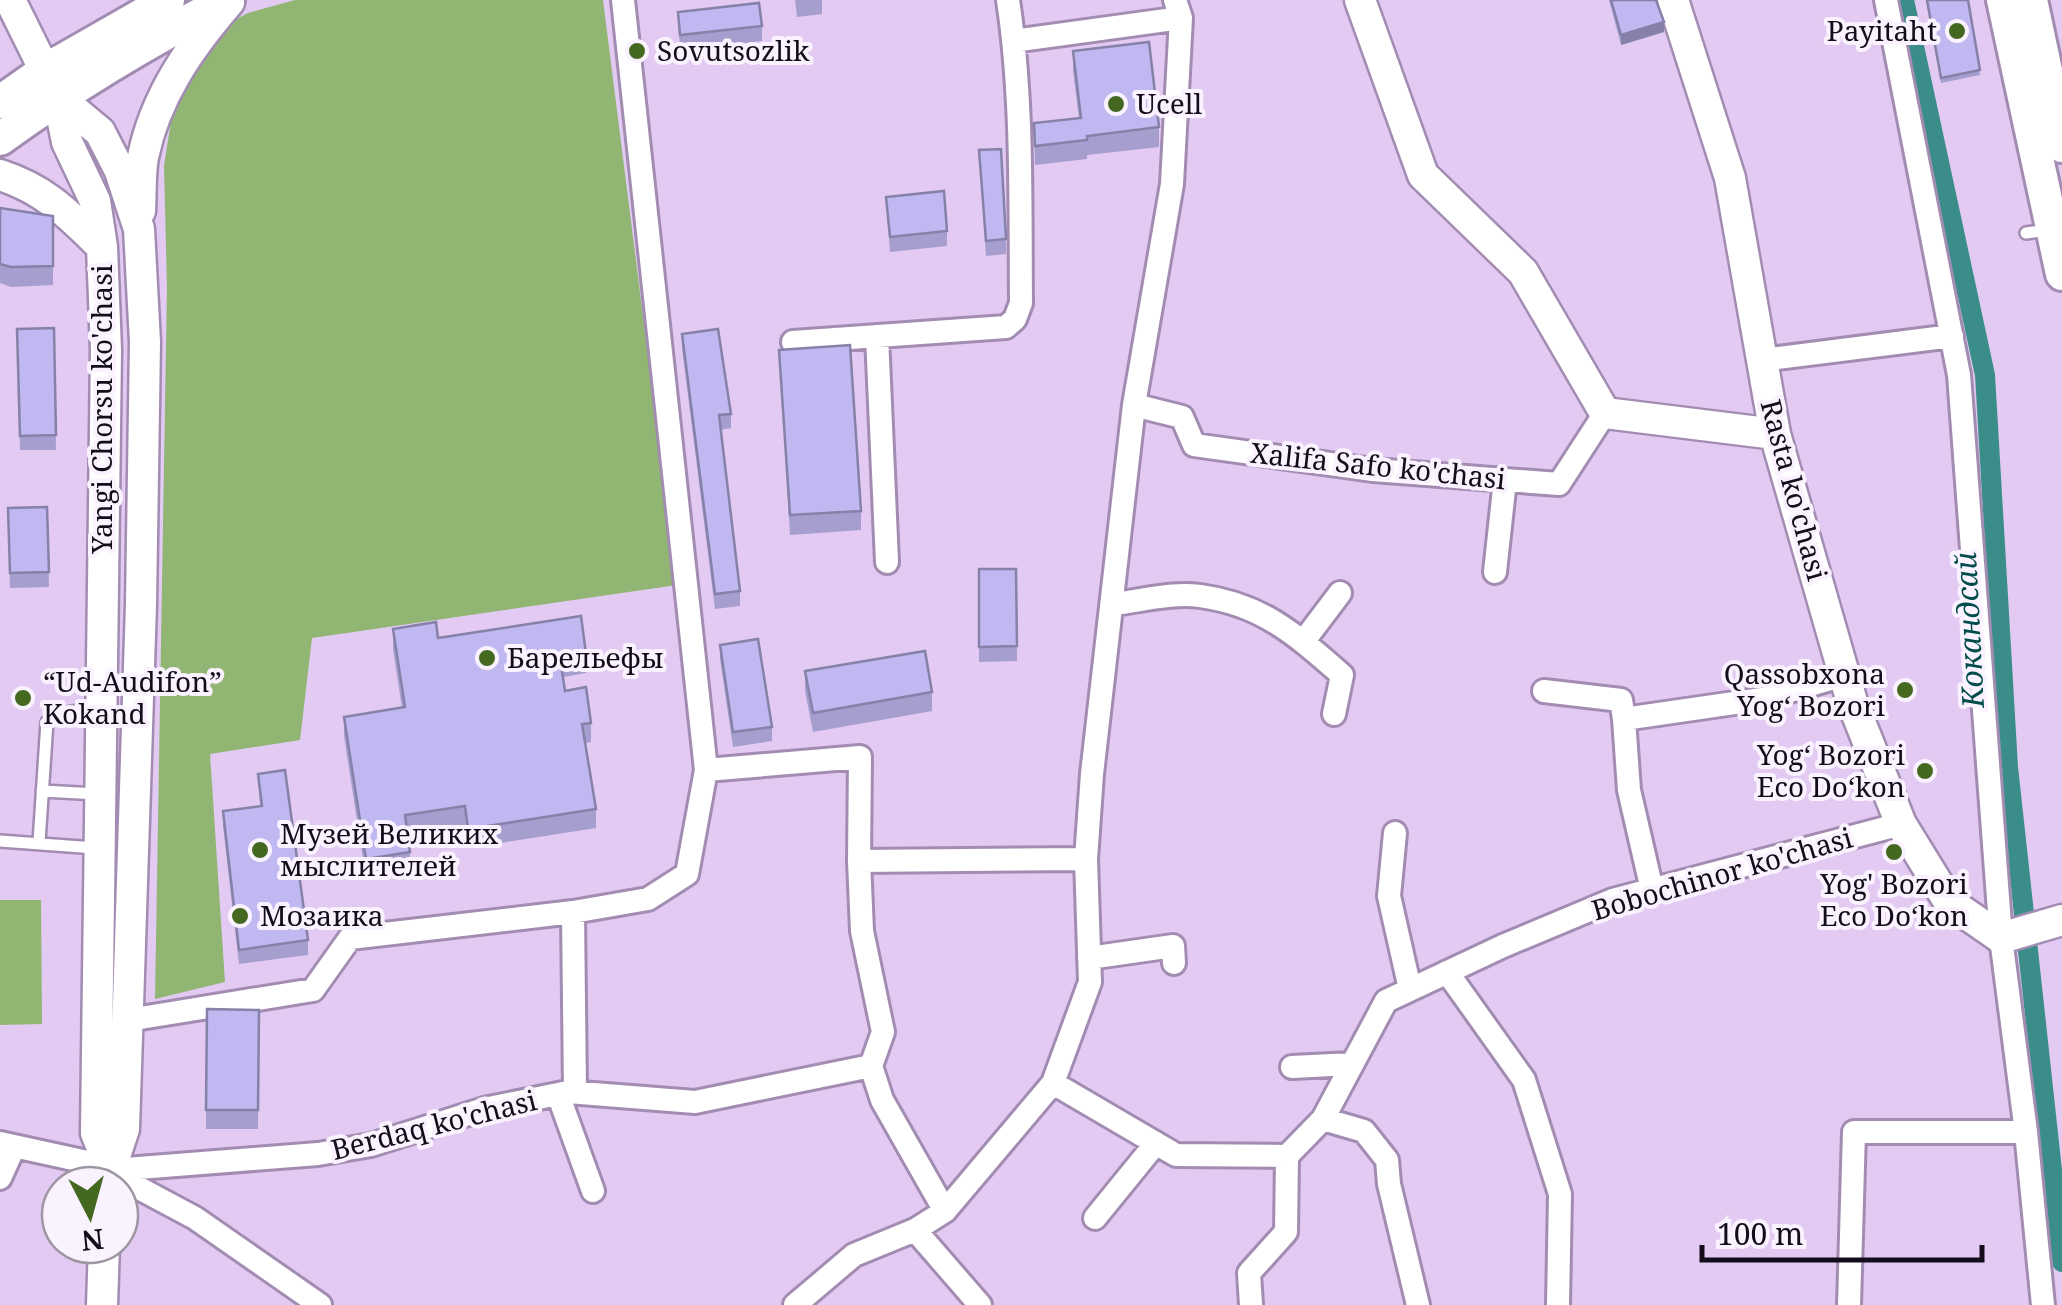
<svg xmlns="http://www.w3.org/2000/svg" width="2062" height="1305" font-family="'Noto Serif',serif">
	<style>
		.green { fill: #91b572 }
		.lines { fill: none; stroke-linecap: round; stroke-linejoin: round }
		.canal { stroke: #3b8d8a; stroke-width: 20 }
		.lane-casing { stroke: #a38cb2; stroke-width: 16 }
		.street-casing { stroke: #a38cb2; stroke-width: 28 }
		.secondary-casing { stroke: #a38cb2; stroke-width: 35 }
		.primary-casing { stroke: #a38cb2; stroke-width: 38 }
		.lane { stroke: #fff; stroke-width: 11 }
		.street { stroke: #fff; stroke-width: 22 }
		.secondary { stroke: #fff; stroke-width: 30 }
		.primary { stroke: #fff; stroke-width: 32 }
		.wall { fill: #a59ece }
		.shaded-wall { fill: #8681a8 }
		.building { fill: #c0b8f0; stroke: #8681a8; stroke-width: 2.5 }
		.poi-dot { fill: #456820; stroke: #faf3ff; stroke-width: 4 }
		.labels { text-anchor: middle; stroke-width: 8; stroke-linejoin: round; paint-order: stroke }
		.poi-label { font-size: 28px; fill: #140c1a; stroke: #faf3ff; text-anchor: start }
		.street-label { font-size: 28px; fill: #140c1a; stroke: #faf3ff }
		.water-label { font-size: 30px; font-style: italic; fill: #004c4a; stroke: #faf3ff }
	</style>
	<rect width="100%" height="100%" fill="#e2caf2"/>
	<path class="green" d="M 295,0 L 603,0 L 677,585 L 312,638 L 300,740 L 210,754 L 225,982 L 155,999 L 167,288 L 164,166 L 174,102 L 217,29 L 248,13 Z
		M 0,900 L 41,900 L 42,1024 L 0,1025 Z"/>
	<g class="lines">
		<path class="canal" d="M 1904,0 L 1985,375 L 2008,767 L 2062,1262"/>
		<g class="lane-casing">
			<path id="lane" d="M 2026,233 L 2048,230
				M 42,791 L 98,794
				M 0,841 L 95,848
				M 39,842 L 47,722 L 55,715 L 99,707"/>
		</g>
		<g class="street-casing">
			<path id="street" d="M 1886,0 L 1959,375 L 2001,938 L 2026,1132 L 2043,1305
				M 1014,41 L 1181,18
				M 877,336 L 887,562
				M 793,342 L 1006,327 L 1015,319 L 1021,303 C 1020,202 1023,100 1008,0
				M 1762,360 L 1952,336
				M 1134,405 L 1182,417 L 1194,445 L 1373,470 L 1559,484 L 1605,413
				M 1495,572 L 1505,480
				M 1113,604 C 1140,601 1173,592 1200,596 C 1262,604 1296,635 1342,675 L 1334,714
				M 1303,642 L 1340,593
				M 1544,691 L 1621,700 L 1624,719 L 1762,699 L 1844,675
				M 1624,719 L 1629,790 L 1652,890
				M 706,770 L 860,757 L 859,861 L 862,931 L 883,1032 L 871,1066 L 882,1100 L 945,1211
				M 1395,833 L 1389,896 L 1410,989
				M 859,861 L 1086,859
				M 573,912 L 575,1092
				M 1089,958 L 1173,946 L 1174,963
				M 1447,972 L 1524,1080 L 1560,1194 L 1558,1305
				M 128,1020 L 313,990 L 350,938 L 573,912 L 648,899 L 687,874 L 706,770 L 623,0
				M 1292,1067 L 1352,1064
				M 1053,1083 L 1176,1155 L 1287,1156
				M 558,1094 L 593,1191
				M 1323,1119 L 1364,1131 L 1387,1160 L 1389,1184 L 1418,1305
				M 0,1143 L 110,1167 L 137,1187 L 195,1218 L 320,1305
				M 113,1170 L 318,1154 L 371,1145 L 484,1109 L 568,1092 L 695,1102 L 871,1066
				M 0,1178 L 14,1147
				M 1095,1218 L 1156,1143
				M 915,1230 L 980,1305
				M 795,1305 L 854,1255 L 915,1230 L 945,1211 L 1053,1083 L 1090,982 L 1086,859 L 1092,774 L 1134,405 L 1172,184 L 1181,18 L 1175,0
				M 1251,1305 L 1249,1273 L 1286,1232 L 1287,1156 L 1323,1119 L 1386,1001 L 1503,946 L 1613,900 L 1901,824
				M 1849,1305 L 1854,1132 L 2026,1132"/>
		</g>
		<g class="secondary-casing">
			<path id="secondary" d="M 10,0 L 58,97 L 67,142 L 95,201 L 102,247 L 106,350 L 96,1133 L 110,1167
				M 1360,0 L 1423,175 L 1523,272 L 1605,413 L 1775,434
				M 1673,0 L 1730,178 L 1775,434 L 1852,702 L 1901,824 L 1949,902 L 2001,938 L 2062,920
				M 58,97 L 100,132 L 120,171 L 139,229 L 145,342 L 141,604 L 124,1129 L 108,1177
				M 0,175 C 46,190 68,214 102,247
				M 140,211 C 141,193 140,174 143,157 C 155,97 190,47 229,2
				M 102,1305 L 104,1245"/>
		</g>
		<g class="primary-casing">
			<path id="primary" d="M 2003,0 L 2062,274
				M 2031,0 L 2062,146
				M 0,102 L 44,71 L 168,0
				M 0,139 C 72,87 148,41 228,0"/>
		</g>
		<use href="#lane" class="lane"/>
		<use href="#street" class="street"/>
		<use href="#secondary" class="secondary"/>
		<use href="#primary" class="primary"/>
	</g>
	<path class="wall" d="M 795,0 L 822,0 L 822,14 L 797,17 Z
		M 1609,0 L 1656,0 L 1664,32 L 1621,45 Z
		M 1926,0 L 1968,0 L 1980,75 L 1941,83 Z
		M 678,12 L 762,26 L 762,41 L 680,50 Z
		M 1073,51 L 1159,127 L 1159,147 L 1087,155 L 1087,159 L 1035,165 L 1034,123 L 1079,118 L 1073,71 Z
		M 979,150 L 1006,239 L 1006,254 L 986,256 Z
		M 886,197 L 947,231 L 947,246 L 890,252 Z
		M 0,208 L 53,216 L 53,285 L 11,287 L 0,283 Z
		M 54,328 L 56,450 L 20,450 L 17,329 Z
		M 682,334 L 731,414 L 731,428 L 721,430 L 740,591 L 740,606 L 715,609 L 682,348 Z
		M 779,350 L 861,511 L 861,530 L 790,535 Z
		M 47,507 L 49,587 L 10,588 L 8,508 Z
		M 979,569 L 1016,569 L 1017,661 L 979,662 Z
		M 393,629 L 438,638 L 586,654 L 586,673 L 563,677 L 565,691 L 591,723 L 591,742 L 585,743 L 596,809 L 596,828 L 468,848 L 465,825 L 408,834 L 410,852 L 410,872 L 366,879 L 344,736 L 344,717 L 402,708 L 393,649 Z
		M 720,645 L 772,727 L 772,741 L 733,747 L 720,659 Z
		M 805,671 L 932,692 L 932,711 L 813,732 L 805,691 Z
		M 258,774 L 308,940 L 308,955 L 239,964 L 223,826 L 223,811 L 260,806 Z
		M 207,1009 L 259,1010 L 258,1129 L 206,1129 Z"/>
	<path class="shaded-wall" d="M 1664,22 L 1664,32 L 1621,45 L 1621,35 Z"/>
	<path class="building" d="M 1611,0 L 1656,0 L 1664,22 L 1621,35 Z
		M 1927,0 L 1968,0 L 1980,70 L 1941,78 Z
		M 759,3 L 762,26 L 680,35 L 678,12 Z
		M 1149,42 L 1159,127 L 1087,136 L 1087,140 L 1035,146 L 1034,123 L 1081,118 L 1073,51 Z
		M 1001,149 L 1006,239 L 986,241 L 979,150 Z
		M 944,191 L 947,231 L 890,237 L 886,197 Z
		M 0,208 L 53,216 L 53,266 L 11,267 L 0,264 Z
		M 54,328 L 56,435 L 20,436 L 17,329 Z
		M 718,329 L 731,414 L 719,415 L 740,591 L 715,594 L 682,334 Z
		M 850,345 L 861,511 L 790,515 L 779,350 Z
		M 47,507 L 49,572 L 10,573 L 8,508 Z
		M 979,569 L 1016,569 L 1017,646 L 979,647 Z
		M 581,616 L 586,654 L 560,658 L 565,691 L 586,687 L 591,723 L 582,724 L 596,809 L 468,829 L 465,806 L 405,815 L 410,852 L 366,859 L 344,717 L 405,707 L 393,629 L 436,622 L 438,638 Z
		M 758,639 L 772,727 L 733,732 L 720,645 Z
		M 925,651 L 932,692 L 813,713 L 805,671 Z
		M 285,770 L 308,940 L 239,950 L 223,811 L 262,806 L 258,774 Z
		M 207,1009 L 259,1010 L 258,1110 L 206,1110 Z"/>
	<g class="poi-dot">
		<circle cx="1957" cy="31" r="10"/>
		<circle cx="637" cy="51" r="10"/>
		<circle cx="1116" cy="104" r="10"/>
		<circle cx="487" cy="658" r="10"/>
		<circle cx="1905" cy="690" r="10"/>
		<circle cx="23" cy="698" r="10"/>
		<circle cx="1925" cy="771" r="10"/>
		<circle cx="260" cy="850" r="10"/>
		<circle cx="1894" cy="852" r="10"/>
		<circle cx="240" cy="916" r="10"/>
	</g>
	<g class="labels">
		<g class="poi-label">
			<text x="1937" y="41" text-anchor="end">Payitaht</text>
			<text x="657" y="61">Sovutsozlik</text>
			<text x="1136" y="114">Ucell</text>
			<text x="507" y="668">Барельефы</text>
			<text x="1885" y="684" text-anchor="end">Qassobxona<tspan x="1885" dy="32">Yog‘ Bozori</tspan></text>
			<text x="43" y="692">“Ud-Audifon”<tspan x="43" dy="32">Kokand</tspan></text>
			<text x="1905" y="765" text-anchor="end">Yogʻ Bozori<tspan x="1905" dy="32">Eco Doʻkon</tspan></text>
			<text x="280" y="844">Музей Великих<tspan x="280" dy="32">мыслителей</tspan></text>
			<text x="1894" y="894" text-anchor="middle">Yog' Bozori<tspan x="1894" dy="32">Eco Do‘kon</tspan></text>
			<text x="260" y="926">Мозаика</text>
		</g>
		<g class="street-label">
			<text transform="translate(102 409) rotate(-90)" y="10">Yangi Chorsu ko'chasi</text>
			<text transform="translate(1378 466) rotate(6)" y="10">Xalifa Safo ko'chasi</text>
			<text transform="translate(1794 490) rotate(75)" y="10">Rasta ko'chasi</text>
			<text transform="translate(1722 874) rotate(-16)" y="10">Bobochinor ko'chasi</text>
			<text transform="translate(434 1125) rotate(-14)" y="10">Berdaq ko'chasi</text>
		</g>
		<g class="water-label">
			<text transform="translate(1970 630) rotate(-93)" y="10">Кокандсай</text>
		</g>
	</g>
	<g transform="translate(90 1215) rotate(174)"><circle r="48" fill="#faf3ff" stroke="#9e97a3" stroke-width="2.5"/>
	<path d="M0-8L18 38L0 25L-18 38Z" fill="#456820"/>
	<text y="-15" font-size="28" font-weight="bold" text-anchor="middle" fill="#140c1a">N</text>
	</g>
	<path d="M1702 1245v15h280v-15" fill="none" stroke="#140c1a" stroke-width="5"/>
	<text x="1717" y="1245" font-size="30" fill="#140c1a" stroke="#faf3ff" stroke-width="8" paint-order="stroke">100 m</text>
</svg>
